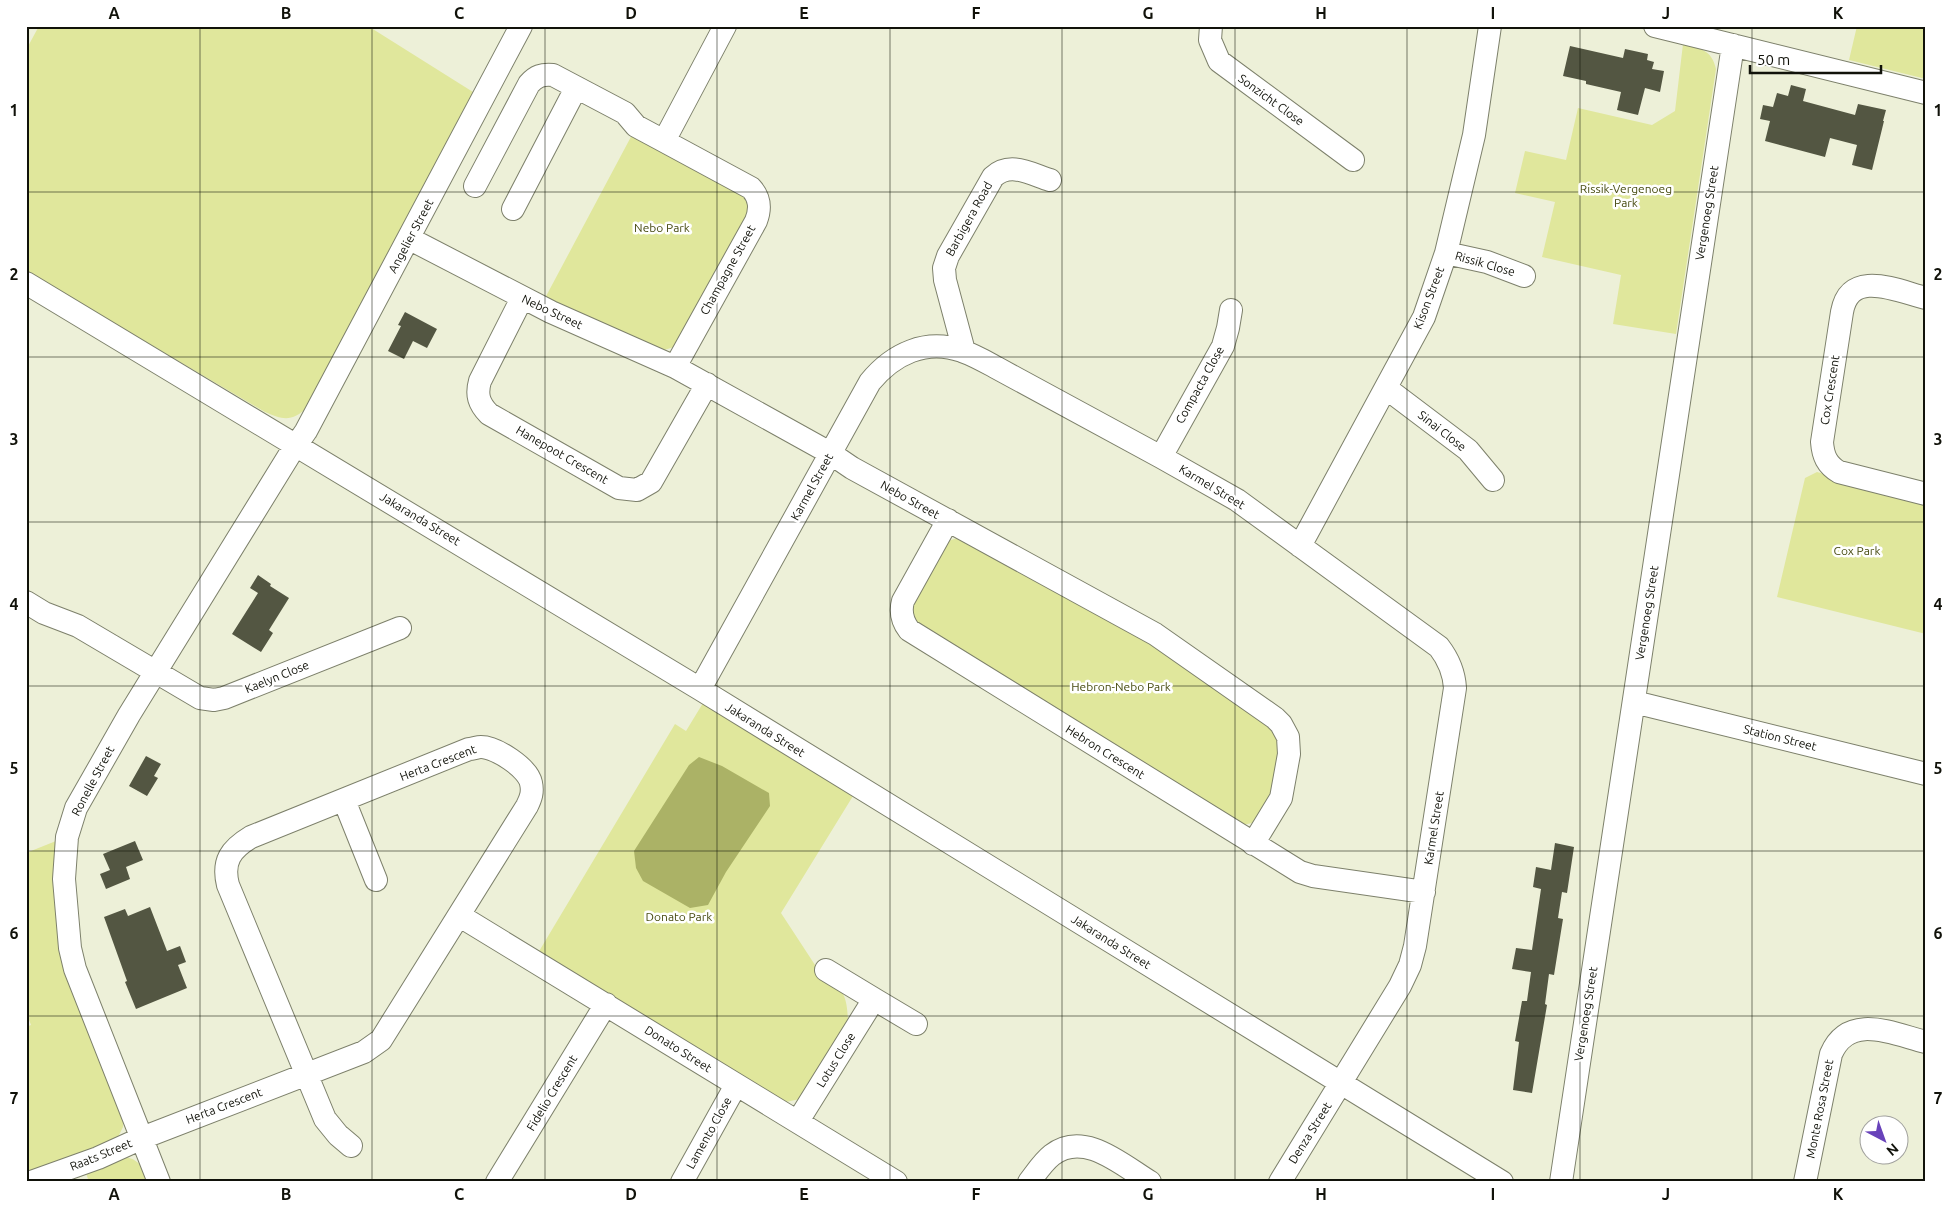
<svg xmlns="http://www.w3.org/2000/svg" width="1952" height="1208" font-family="Ubuntu,sans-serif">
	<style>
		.green { fill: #e0e79c }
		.water { fill: #abb266 }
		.building { fill: #535642 }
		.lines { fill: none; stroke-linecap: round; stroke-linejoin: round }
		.minor-casing { stroke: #7d806b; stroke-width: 24 }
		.minor { stroke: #fff; stroke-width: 22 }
		.grid { fill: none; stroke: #11120a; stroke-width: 1; stroke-opacity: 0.55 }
		.labels { text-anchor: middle; stroke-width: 5; stroke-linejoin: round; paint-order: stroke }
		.street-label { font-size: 12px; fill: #11120a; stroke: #fff }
		.park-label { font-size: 12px; fill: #474b11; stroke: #fff }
		.neatline { fill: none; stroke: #11120a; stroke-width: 2 }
		.grid-label { font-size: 16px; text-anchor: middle; font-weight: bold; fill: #11120a }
	</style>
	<rect width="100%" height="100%" fill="#edf0d8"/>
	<path class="green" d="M 39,26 L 368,26 L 473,92 L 308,407 C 292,422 283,420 265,412 L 26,271 L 26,50 Z
		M 1857,26 L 1926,26 L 1926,79 L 1849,60 Z
		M 1683,44 C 1700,48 1712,50 1716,69 L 1676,334 L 1613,324 L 1621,275 L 1542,257 L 1555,202 L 1515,193 L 1525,151 L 1566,160 L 1578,108 L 1652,125 L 1675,111 Z
		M 633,133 L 744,192 L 752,207 L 674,347 L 661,351 L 544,300 Z
		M 1817,472 L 1926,502 L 1926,634 L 1777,597 L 1805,478 Z
		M 957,538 L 1139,632 L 1271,724 L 1280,738 L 1275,791 L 1256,822 L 1243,825 L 914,625 L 910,606 L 948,541 Z
		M 703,703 L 853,796 L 781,913 L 817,968 L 815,972 C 841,988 847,989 848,1022 L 800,1099 L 786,1102 L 538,953 L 675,724 L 686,731 Z
		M 56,841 L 54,882 L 58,933 L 123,1119 L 123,1127 L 117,1139 L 26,1175 L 26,1027 L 31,1025 L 26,1012 L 26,853 Z
		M 123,1157 C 139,1158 143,1168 149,1182 L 89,1182 L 86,1173 Z"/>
	<path class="water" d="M 699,757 L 722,766 L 769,793 L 770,806 L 726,872 L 708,905 L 690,908 L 643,881 L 636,868 L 634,851 L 689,765 Z"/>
	<path class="building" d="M 1570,46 L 1623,58 L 1625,49 L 1648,54 L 1647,60 L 1654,62 L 1652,69 L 1664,71 L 1660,92 L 1645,88 L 1638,115 L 1617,110 L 1621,92 L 1586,84 L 1586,81 L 1563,76 Z
		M 1791,85 L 1806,89 L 1803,101 L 1855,115 L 1858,104 L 1886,110 L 1883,121 L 1884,121 L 1872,170 L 1852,165 L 1857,145 L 1830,138 L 1825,157 L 1765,141 L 1770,121 L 1760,119 L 1763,105 L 1773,107 L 1777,93 L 1788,96 Z
		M 405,312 L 437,329 L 427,348 L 413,341 L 404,359 L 388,351 L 401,326 L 398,325 Z
		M 258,575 L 271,584 L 270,586 L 289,598 L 269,630 L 273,633 L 261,652 L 232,634 L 258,593 L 250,588 Z
		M 146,756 L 161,764 L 154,776 L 158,778 L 147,796 L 129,786 Z
		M 135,841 L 143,860 L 126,867 L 130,879 L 106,889 L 100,874 L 110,870 L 103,854 Z
		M 1555,843 L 1574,847 L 1567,893 L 1562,892 L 1558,918 L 1563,919 L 1554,975 L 1549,974 L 1545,1004 L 1547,1005 L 1532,1093 L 1513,1090 L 1519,1042 L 1515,1041 L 1522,1001 L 1527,1001 L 1531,972 L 1512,969 L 1516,948 L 1532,950 L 1541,889 L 1533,887 L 1536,867 L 1551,870 Z
		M 150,907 L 167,951 L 180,946 L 186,962 L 178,965 L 187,988 L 136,1009 L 125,982 L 127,981 L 104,917 L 125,909 L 128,916 Z"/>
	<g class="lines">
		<g class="minor-casing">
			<path id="minor" d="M 1211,26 L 1210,40 L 1219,61 L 1353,160
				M 1655,26 L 1926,93
				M 475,186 L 529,84 C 536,76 542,74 553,75 L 625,113 L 636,126 L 664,141
				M 513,209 L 576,88
				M 410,239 L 551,312 L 675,367 L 830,453 L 852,468 L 1155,634 L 1275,718 L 1281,724 L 1288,737 L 1289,754 L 1281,798 L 1253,844
				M 1446,253 L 1487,262 L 1524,276
				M 26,283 L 700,689 L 1502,1182
				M 522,298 L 480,381 C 476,395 479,404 489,414 L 619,488 L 637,490 L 651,482 L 707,384
				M 1926,298 C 1897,291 1850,268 1842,312 L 1822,442 C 1823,456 1827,465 1839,472 L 1926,494
				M 964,351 L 945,280 L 944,268 L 948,256 L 993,177 C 1010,161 1031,174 1050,180
				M 675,367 L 756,221 C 761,208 760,198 751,188 L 664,141 L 725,26
				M 1386,388 L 1468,450 L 1493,480
				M 1161,457 L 1223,346 L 1228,328 L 1231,310
				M 948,520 L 903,601 C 900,612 902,621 909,630 L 1300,872 L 1313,876 L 1424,892
				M 1300,546 L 1424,317 L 1446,253 L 1474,135 L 1490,26
				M 26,602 L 44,613 L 78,626 L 200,698 L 214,700 L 224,698 L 400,628
				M 700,689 L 870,382 C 893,354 926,338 962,351 C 974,355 986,362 997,368 L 1161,457 L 1237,500 L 1439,647 C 1449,660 1454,672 1455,688 L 1415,946 L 1410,965 L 1400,986 L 1280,1182
				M 1634,702 L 1926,774
				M 344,800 L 376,880
				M 460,916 L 896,1182
				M 826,970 L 874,999
				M 798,1121 L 874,999 L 916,1024
				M 31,1182 L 98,1158 L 142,1138 L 364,1052 L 381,1040 L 527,806 C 531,798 533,792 531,783 C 528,768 496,747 481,747 C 477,747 473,749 469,749 L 251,837 C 231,849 222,861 228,885 L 325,1119 L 338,1135 L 351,1146
				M 159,1182 L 75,969 L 70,948 L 64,879 L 67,837 L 76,808 L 129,715 L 290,454 L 306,431 L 521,26
				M 497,1182 L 606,1004
				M 682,1182 L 736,1085
				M 1029,1182 C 1036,1173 1043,1162 1052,1155 C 1084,1130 1122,1165 1150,1182
				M 1561,1182 L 1733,45
				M 1805,1182 L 1831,1054 C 1849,1012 1893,1034 1926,1042"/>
		</g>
		<use href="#minor" class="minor"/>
	</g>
	<path class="grid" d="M 200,26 L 200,1182M 372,26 L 372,1182M 545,26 L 545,1182M 717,26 L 717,1182M 890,26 L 890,1182M 1062,26 L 1062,1182M 1235,26 L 1235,1182M 1407,26 L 1407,1182M 1580,26 L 1580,1182M 1752,26 L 1752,1182M 26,192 L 1926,192M 26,357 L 1926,357M 26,522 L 1926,522M 26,686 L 1926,686M 26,851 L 1926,851M 26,1016 L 1926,1016"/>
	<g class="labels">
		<g class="street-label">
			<text transform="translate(1271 100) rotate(36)" y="4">Sonzicht Close</text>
			<text transform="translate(1707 213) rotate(-81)" y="4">Vergenoeg Street</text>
			<text transform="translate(969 219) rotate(-61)" y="4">Barbigera Road</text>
			<text transform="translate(411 236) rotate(-62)" y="4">Angelier Street</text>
			<text transform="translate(1485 264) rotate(16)" y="4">Rissik Close</text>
			<text transform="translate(728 270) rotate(-61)" y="4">Champagne Street</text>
			<text transform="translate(1429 298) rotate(-69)" y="4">Kison Street</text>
			<text transform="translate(552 312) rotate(25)" y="4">Nebo Street</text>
			<text transform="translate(1200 385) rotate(-61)" y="4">Compacta Close</text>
			<text transform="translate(1830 390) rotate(-81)" y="4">Cox Crescent</text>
			<text transform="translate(1442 431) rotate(38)" y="4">Sinai Close</text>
			<text transform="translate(562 455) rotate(30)" y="4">Hanepoot Crescent</text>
			<text transform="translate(812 487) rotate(-61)" y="4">Karmel Street</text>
			<text transform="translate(1212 487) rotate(31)" y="4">Karmel Street</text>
			<text transform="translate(910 500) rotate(29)" y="4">Nebo Street</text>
			<text transform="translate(420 519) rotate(31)" y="4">Jakaranda Street</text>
			<text transform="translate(1647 613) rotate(-81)" y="4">Vergenoeg Street</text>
			<text transform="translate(277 677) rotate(-22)" y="4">Kaelyn Close</text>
			<text transform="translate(765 730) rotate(32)" y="4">Jakaranda Street</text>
			<text transform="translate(1780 738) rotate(14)" y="4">Station Street</text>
			<text transform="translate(1105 752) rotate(32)" y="4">Hebron Crescent</text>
			<text transform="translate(438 763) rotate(-21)" y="4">Herta Crescent</text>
			<text transform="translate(93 781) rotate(-62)" y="4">Ronelle Street</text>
			<text transform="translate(1434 828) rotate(-81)" y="4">Karmel Street</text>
			<text transform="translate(1111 942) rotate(32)" y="4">Jakaranda Street</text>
			<text transform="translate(1586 1014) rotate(-81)" y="4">Vergenoeg Street</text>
			<text transform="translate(678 1049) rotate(32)" y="4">Donato Street</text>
			<text transform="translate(836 1060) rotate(-58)" y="4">Lotus Close</text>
			<text transform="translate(552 1093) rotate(-59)" y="4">Fidelio Crescent</text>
			<text transform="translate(224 1106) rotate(-21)" y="4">Herta Crescent</text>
			<text transform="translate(1820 1109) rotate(-79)" y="4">Monte Rosa Street</text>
			<text transform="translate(709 1133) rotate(-61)" y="4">Lamento Close</text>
			<text transform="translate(1310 1133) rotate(-58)" y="4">Denza Street</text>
			<text transform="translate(101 1155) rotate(-22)" y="4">Raats Street</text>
		</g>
		<g class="park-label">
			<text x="1626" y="193">Rissik-Vergenoeg<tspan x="1626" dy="14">Park</tspan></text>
			<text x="662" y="232">Nebo Park</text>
			<text x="1857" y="555">Cox Park</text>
			<text x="1121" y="691">Hebron-Nebo Park</text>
			<text x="679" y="921">Donato Park</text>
		</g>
	</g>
	<rect width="1952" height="1208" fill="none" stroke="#ffffff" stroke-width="55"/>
	<g transform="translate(1884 1140) rotate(139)"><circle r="24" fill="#ffffff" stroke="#a0a09d"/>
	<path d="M0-4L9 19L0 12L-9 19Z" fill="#6842ba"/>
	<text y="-8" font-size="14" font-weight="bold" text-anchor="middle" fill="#11120a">N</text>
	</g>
	<path d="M1750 65v8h131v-8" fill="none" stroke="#11120a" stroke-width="2.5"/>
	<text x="1757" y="65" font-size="15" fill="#11120a" stroke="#ffffff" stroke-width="4" paint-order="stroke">50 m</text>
	<rect x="28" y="28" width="1896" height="1152" class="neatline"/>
	<g class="grid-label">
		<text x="114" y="19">A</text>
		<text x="286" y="19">B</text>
		<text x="459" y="19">C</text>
		<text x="631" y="19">D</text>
		<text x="804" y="19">E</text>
		<text x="976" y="19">F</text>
		<text x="1148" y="19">G</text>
		<text x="1321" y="19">H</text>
		<text x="1493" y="19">I</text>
		<text x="1666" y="19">J</text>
		<text x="1838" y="19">K</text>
		<text x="14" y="116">1</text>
		<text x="1938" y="116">1</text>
		<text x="14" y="280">2</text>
		<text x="1938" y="280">2</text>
		<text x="14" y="445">3</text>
		<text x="1938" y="445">3</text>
		<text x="14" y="610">4</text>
		<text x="1938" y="610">4</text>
		<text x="14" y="774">5</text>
		<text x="1938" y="774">5</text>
		<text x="14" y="939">6</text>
		<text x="1938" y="939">6</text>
		<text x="14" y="1104">7</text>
		<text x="1938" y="1104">7</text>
		<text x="114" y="1200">A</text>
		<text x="286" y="1200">B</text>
		<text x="459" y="1200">C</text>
		<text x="631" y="1200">D</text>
		<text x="804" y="1200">E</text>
		<text x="976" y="1200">F</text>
		<text x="1148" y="1200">G</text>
		<text x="1321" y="1200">H</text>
		<text x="1493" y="1200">I</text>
		<text x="1666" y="1200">J</text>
		<text x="1838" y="1200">K</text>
	</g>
</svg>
